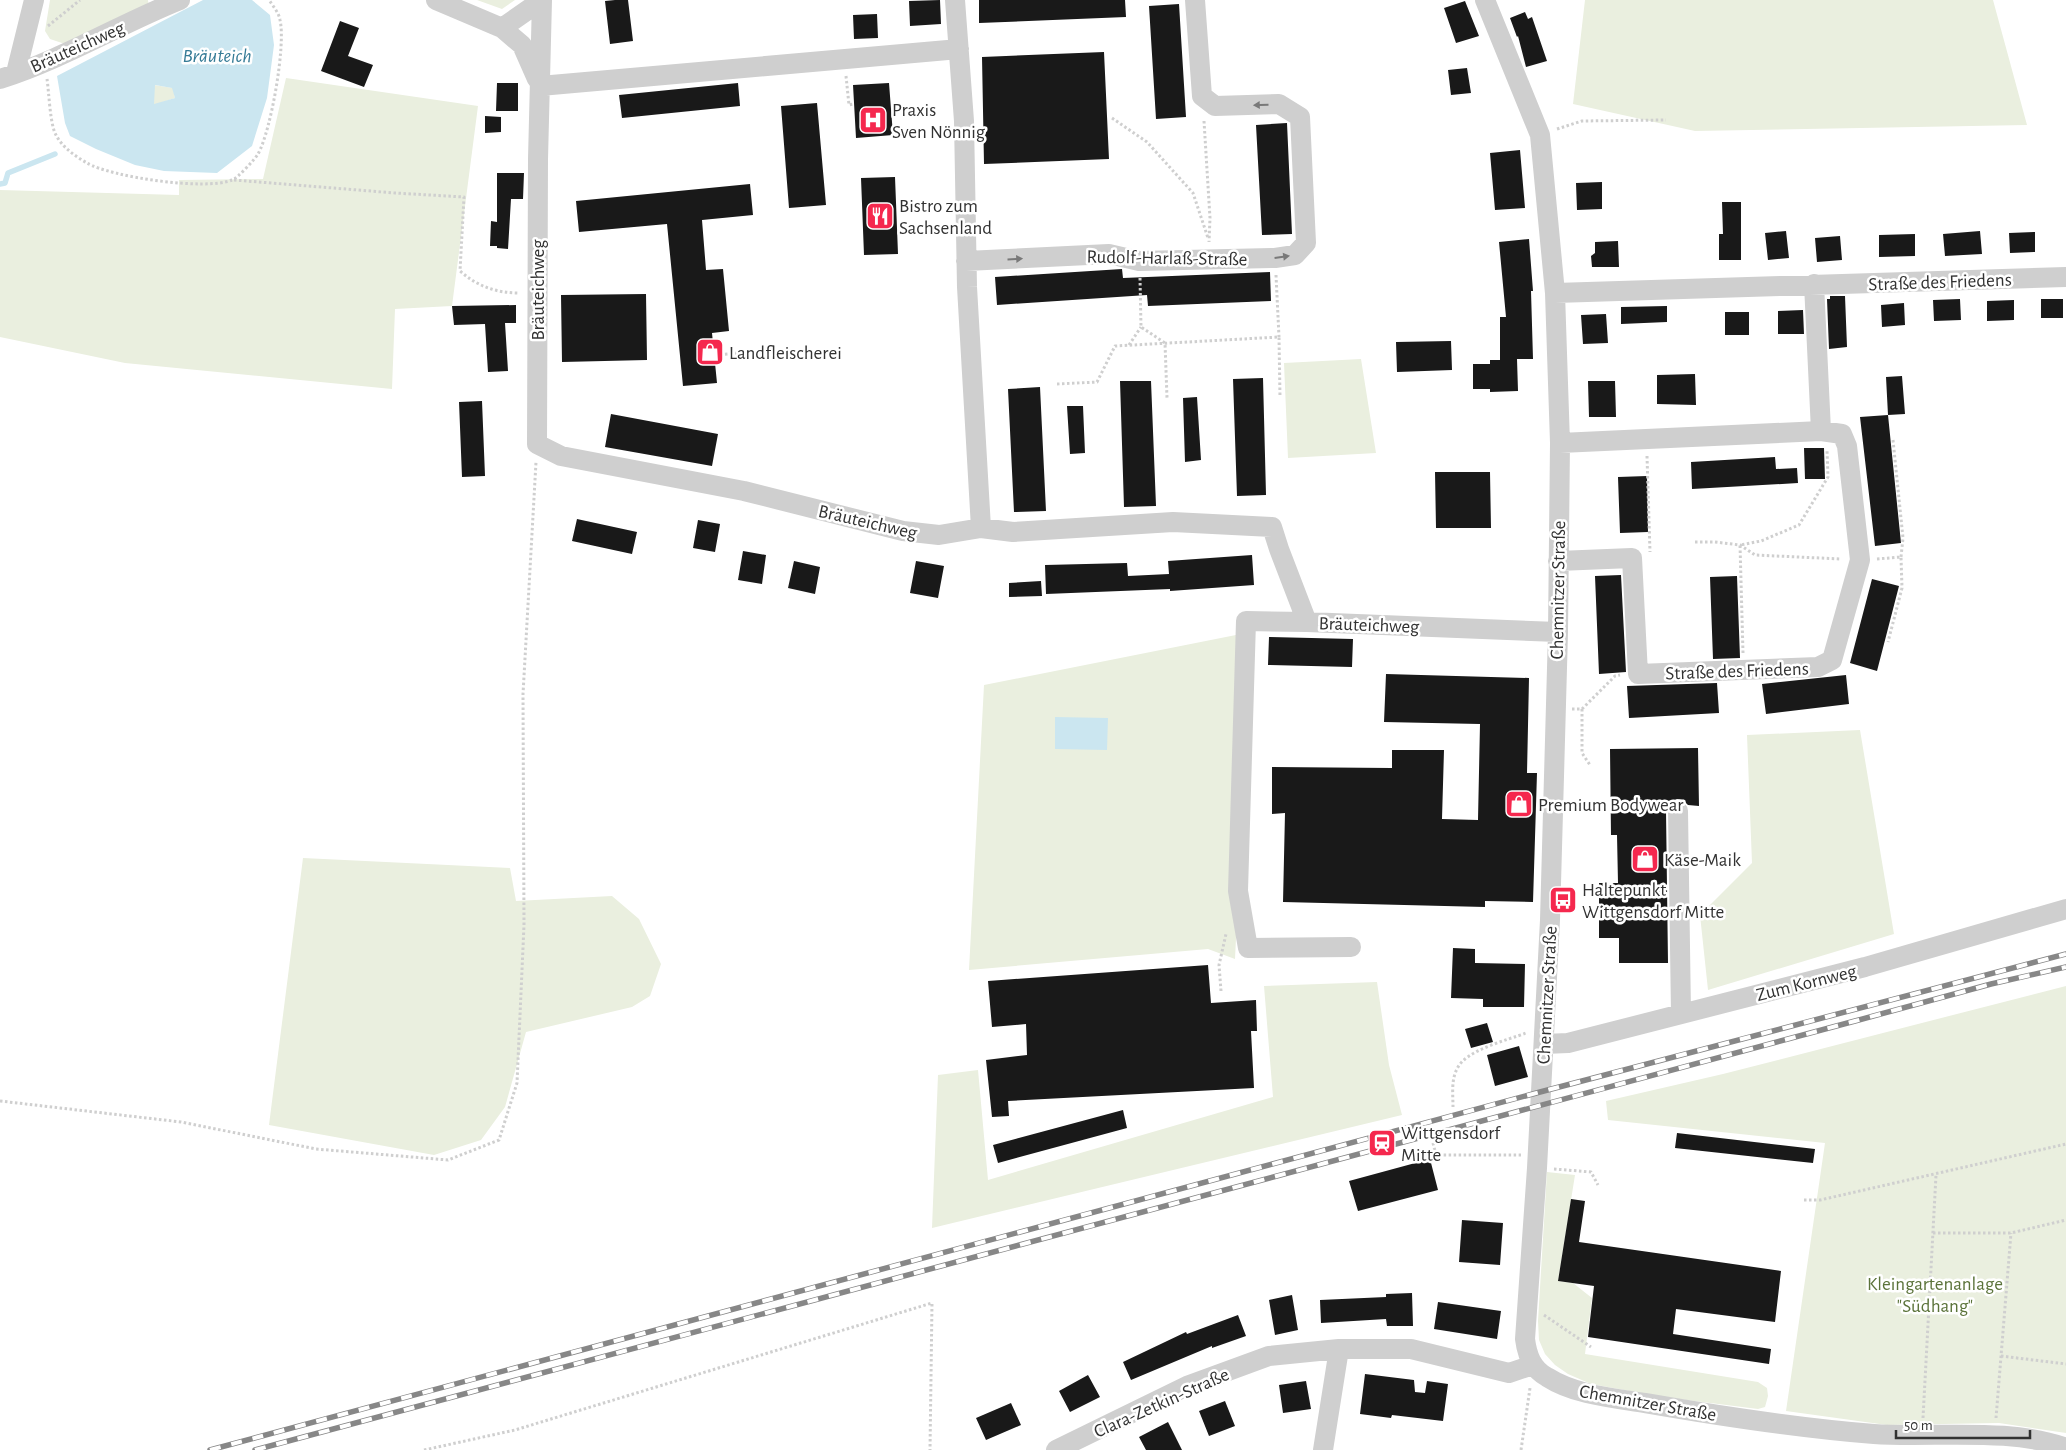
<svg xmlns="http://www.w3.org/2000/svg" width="2066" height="1450" font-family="'Alegreya Sans',sans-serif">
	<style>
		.green { fill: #eaefdf }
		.water { fill: #cbe6f0; fill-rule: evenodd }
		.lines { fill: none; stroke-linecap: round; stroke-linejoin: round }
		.stream { stroke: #cbe6f0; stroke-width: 5.5 }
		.building { fill: #191919 }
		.path { stroke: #cfcfcf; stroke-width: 3; stroke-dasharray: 2.5 2.5; stroke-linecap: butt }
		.minor { stroke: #cfcfcf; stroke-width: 20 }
		.rail-casing { stroke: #878787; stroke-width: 5.5 }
		.rail { stroke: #fff; stroke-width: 4; stroke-dasharray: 11; stroke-linecap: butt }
		.oneway { fill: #797979 }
		.labels { text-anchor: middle; stroke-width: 5; stroke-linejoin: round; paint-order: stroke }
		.street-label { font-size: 19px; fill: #323232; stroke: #fff }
		.poi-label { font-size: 19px; fill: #323232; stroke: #fff; text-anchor: start }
		.park-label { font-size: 19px; fill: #5b733a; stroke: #fff }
		.water-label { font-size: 20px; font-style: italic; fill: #357b96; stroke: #fff }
	</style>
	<rect width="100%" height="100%" fill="#fff"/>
	<path class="green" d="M 50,0 L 148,0 L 149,10 L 65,44 L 50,39 L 45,31 Z
		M 477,0 L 515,0 L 502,9 Z
		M 1585,0 L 1993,0 L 2027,125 L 1695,131 L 1573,104 Z
		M 286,78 L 478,106 L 452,306 L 395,309 L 392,389 L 125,363 L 0,337 L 0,190 L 179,195 L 179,180 L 263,179 Z
		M 154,85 L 173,88 L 175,98 L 154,105 Z
		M 1361,359 L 1376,453 L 1288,458 L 1284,363 Z
		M 1251,632 L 1235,959 L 1208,949 L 969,970 L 984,685 Z
		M 1860,730 L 1894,934 L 1708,990 L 1700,915 L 1752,863 L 1747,735 Z
		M 303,858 L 510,868 L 516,901 L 612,896 L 639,919 L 661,964 L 650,996 L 632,1007 L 526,1032 L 505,1107 L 481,1140 L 434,1155 L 269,1125 Z
		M 1377,982 L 1389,1065 L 1402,1115 L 932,1228 L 938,1075 L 978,1070 L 988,1180 L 1273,1097 L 1264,986 Z
		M 2066,986 L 2066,1433 L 1999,1423 L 1887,1425 L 1786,1411 L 1825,1143 L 1608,1120 L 1606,1101 L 1723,1074 Z
		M 1547,1172 L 1575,1175 L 1558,1281 L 1573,1283 L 1592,1298 L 1585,1354 L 1758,1382 L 1767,1388 L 1768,1396 L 1765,1407 L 1758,1409 L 1663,1397 L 1591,1384 L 1568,1374 L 1555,1365 L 1545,1354 L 1539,1340 L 1538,1321 Z"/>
	<path class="water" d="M 203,0 L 252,0 L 270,15 L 274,45 L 267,98 L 252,146 L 217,173 L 164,171 L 135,165 L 96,149 L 70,136 L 65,123 L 57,76 ZM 155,85 L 172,88 L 175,98 L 154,104 Z
		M 1055,717 L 1108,718 L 1107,750 L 1055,749 Z"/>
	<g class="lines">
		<path class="stream" d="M 0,184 L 5,183 L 8,173 L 55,154"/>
	</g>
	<path class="building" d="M 615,0 L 628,0 L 633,41 L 610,44 L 605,1 Z
		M 940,0 L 941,24 L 910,26 L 909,1 Z
		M 979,0 L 1125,0 L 1126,17 L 979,23 Z
		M 1465,1 L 1479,36 L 1456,43 L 1444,8 Z
		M 1179,4 L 1186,117 L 1156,119 L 1149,6 Z
		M 1525,12 L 1528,19 L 1532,17 L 1547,61 L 1526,67 L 1518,36 L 1517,37 L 1510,18 Z
		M 877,14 L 878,38 L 854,39 L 853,15 Z
		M 340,21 L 359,28 L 348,56 L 373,65 L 364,87 L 321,71 Z
		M 1104,52 L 1109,159 L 984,164 L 982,57 Z
		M 1467,68 L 1471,93 L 1451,95 L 1448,70 Z
		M 497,83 L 518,83 L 518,111 L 496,111 Z
		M 738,83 L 740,106 L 622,118 L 619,95 Z
		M 889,83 L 893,135 L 856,138 L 853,85 Z
		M 817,103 L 826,205 L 789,208 L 781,106 Z
		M 485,116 L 501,117 L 501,132 L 485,133 Z
		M 1287,123 L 1292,234 L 1262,235 L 1256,125 Z
		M 1520,150 L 1525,208 L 1495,210 L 1490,153 Z
		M 497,173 L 524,173 L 523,199 L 511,199 L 508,249 L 497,248 L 497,246 L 490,246 L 491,221 L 497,222 Z
		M 895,177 L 898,254 L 864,255 L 861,178 Z
		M 1602,182 L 1602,209 L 1577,210 L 1576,183 Z
		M 750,184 L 753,215 L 702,220 L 706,270 L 723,269 L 729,331 L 712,333 L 717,383 L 683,386 L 667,224 L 579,232 L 576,201 Z
		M 1722,202 L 1741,202 L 1741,260 L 1719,260 L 1719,234 L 1723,234 Z
		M 1786,231 L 1789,258 L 1768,260 L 1765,233 Z
		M 1980,231 L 1982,254 L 1945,256 L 1943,234 Z
		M 2035,232 L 2035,252 L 2010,253 L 2009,233 Z
		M 1915,234 L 1915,256 L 1879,257 L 1879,235 Z
		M 1840,236 L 1842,260 L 1817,262 L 1815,238 Z
		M 1529,239 L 1533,291 L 1531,291 L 1533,359 L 1517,359 L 1518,391 L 1490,392 L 1490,389 L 1473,389 L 1473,364 L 1490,364 L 1490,360 L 1500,360 L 1500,317 L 1506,317 L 1499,242 Z
		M 1618,241 L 1619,267 L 1592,267 L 1591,256 L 1595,253 L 1595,242 Z
		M 1122,269 L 1123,278 L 1270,272 L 1271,301 L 1148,306 L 1147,295 L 997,305 L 995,277 Z
		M 646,294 L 647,360 L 562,362 L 561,295 Z
		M 1830,296 L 1845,296 L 1847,347 L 1829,349 L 1827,299 L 1830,299 Z
		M 1960,299 L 1961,320 L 1934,321 L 1933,300 Z
		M 2041,299 L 2063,299 L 2063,318 L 2041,318 Z
		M 2014,300 L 2014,320 L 1987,321 L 1987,301 Z
		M 1904,303 L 1905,325 L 1882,327 L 1881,305 Z
		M 516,305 L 516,323 L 505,323 L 508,371 L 488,372 L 485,324 L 454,325 L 452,306 Z
		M 1667,306 L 1667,322 L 1621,324 L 1621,307 Z
		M 1803,310 L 1804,334 L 1778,334 L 1778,311 Z
		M 1725,312 L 1749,312 L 1749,335 L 1725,335 Z
		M 1606,314 L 1608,343 L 1583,344 L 1581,315 Z
		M 1451,341 L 1452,370 L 1397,372 L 1396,342 Z
		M 1695,374 L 1696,405 L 1657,404 L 1657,375 Z
		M 1902,376 L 1905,414 L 1888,415 L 1886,377 Z
		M 1263,378 L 1266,495 L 1237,496 L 1233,379 Z
		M 1120,381 L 1151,381 L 1156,506 L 1124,507 Z
		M 1588,381 L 1615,381 L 1616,417 L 1589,417 Z
		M 1040,387 L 1046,511 L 1014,512 L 1008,389 Z
		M 1197,397 L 1201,460 L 1185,462 L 1183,398 Z
		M 482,401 L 485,476 L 462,477 L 459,402 Z
		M 1067,406 L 1083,406 L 1085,453 L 1070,454 Z
		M 611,414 L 718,434 L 712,466 L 605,447 Z
		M 1888,415 L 1901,543 L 1875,546 L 1860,417 Z
		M 1804,448 L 1824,448 L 1825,479 L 1805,479 Z
		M 1775,457 L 1776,469 L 1797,468 L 1798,483 L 1692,489 L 1691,462 Z
		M 1435,472 L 1490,472 L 1491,528 L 1436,528 Z
		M 1647,476 L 1648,532 L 1620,533 L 1618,477 Z
		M 577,519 L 637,532 L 632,554 L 572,541 Z
		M 698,520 L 720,524 L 715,552 L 693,548 Z
		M 743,551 L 766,555 L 762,584 L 738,580 Z
		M 1252,555 L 1254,585 L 1170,591 L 1170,589 L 1046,594 L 1045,565 L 1127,563 L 1128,576 L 1169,574 L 1168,561 Z
		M 794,561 L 820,567 L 815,594 L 788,588 Z
		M 916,561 L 944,566 L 938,598 L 910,593 Z
		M 1621,575 L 1626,672 L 1599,674 L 1595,576 Z
		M 1737,576 L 1740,658 L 1713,659 L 1710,577 Z
		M 1872,579 L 1899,586 L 1877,671 L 1850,663 Z
		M 1041,581 L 1042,596 L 1009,597 L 1009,583 Z
		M 1269,637 L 1353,639 L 1352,667 L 1268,665 Z
		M 1386,674 L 1529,678 L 1527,773 L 1537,773 L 1533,902 L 1485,901 L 1485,907 L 1283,902 L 1285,813 L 1272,814 L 1272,767 L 1392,768 L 1392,750 L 1444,750 L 1442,819 L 1478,820 L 1480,724 L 1384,722 Z
		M 1846,675 L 1849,704 L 1766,714 L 1762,684 Z
		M 1717,683 L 1719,713 L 1629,718 L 1627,686 Z
		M 1698,748 L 1699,806 L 1688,805 L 1683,800 L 1677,799 L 1672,801 L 1666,811 L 1668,963 L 1619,963 L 1619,938 L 1599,938 L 1599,883 L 1618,883 L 1617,835 L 1611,835 L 1610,749 Z
		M 1453,948 L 1475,949 L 1475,963 L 1525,964 L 1524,1007 L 1483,1007 L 1483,999 L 1451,998 Z
		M 1208,965 L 1211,1003 L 1256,1000 L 1257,1031 L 1251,1031 L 1254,1088 L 1008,1101 L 1009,1116 L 992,1117 L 986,1060 L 1027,1055 L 1026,1024 L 992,1027 L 988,981 Z
		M 1487,1023 L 1493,1042 L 1471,1048 L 1465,1029 Z
		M 1519,1046 L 1528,1077 L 1495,1086 L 1487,1055 Z
		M 1123,1110 L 1127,1128 L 998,1163 L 993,1145 Z
		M 1677,1133 L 1815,1149 L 1813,1163 L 1675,1148 Z
		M 1430,1159 L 1438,1190 L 1358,1211 L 1349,1181 Z
		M 1571,1199 L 1585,1201 L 1579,1242 L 1781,1271 L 1775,1322 L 1676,1309 L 1673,1334 L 1771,1349 L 1769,1364 L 1588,1337 L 1594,1286 L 1558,1281 Z
		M 1462,1220 L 1503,1223 L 1500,1265 L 1459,1262 Z
		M 1412,1293 L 1413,1326 L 1387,1326 L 1386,1319 L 1321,1323 L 1320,1300 L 1386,1297 L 1386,1294 Z
		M 1292,1295 L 1298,1330 L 1275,1335 L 1269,1300 Z
		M 1438,1302 L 1501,1311 L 1497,1339 L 1434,1329 Z
		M 1238,1315 L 1246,1336 L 1212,1348 L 1212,1346 L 1131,1380 L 1123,1362 L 1186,1332 L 1187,1334 Z
		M 1365,1374 L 1414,1380 L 1415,1392 L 1425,1393 L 1427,1381 L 1448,1384 L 1443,1421 L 1392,1415 L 1391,1418 L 1360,1414 Z
		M 1088,1375 L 1100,1397 L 1070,1412 L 1059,1391 Z
		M 1306,1381 L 1311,1409 L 1283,1413 L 1279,1385 Z
		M 1225,1401 L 1235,1426 L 1209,1436 L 1199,1411 Z
		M 1011,1403 L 1021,1425 L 986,1440 L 976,1418 Z
		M 1168,1422 L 1182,1450 L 1146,1450 L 1139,1437 Z"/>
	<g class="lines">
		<path class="path" d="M 48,26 L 80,0
			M 846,76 L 849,105 L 854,104
			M 47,79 C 49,92 50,125 56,135 C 62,147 75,156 87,163 C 111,177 206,191 232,180 C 237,179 255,159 258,154 C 271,131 286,45 280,20 C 279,13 273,6 269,0
			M 1112,118 L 1147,142 L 1193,193 L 1208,238
			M 1204,121 L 1210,218 L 1209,242
			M 1557,129 L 1582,121 L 1666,120
			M 234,180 L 395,193 L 464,197 L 460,271 C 477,286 496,293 519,293
			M 1276,275 L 1279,337
			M 1140,278 L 1141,327 L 1165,343 L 1167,398
			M 1129,345 L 1141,327
			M 715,355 L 750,352
			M 1057,384 L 1097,382 L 1115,346 L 1279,337 L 1280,397
			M 1893,440 L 1903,538 L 1901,557
			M 1647,456 L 1650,552
			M 1695,542 L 1715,542 L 1740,545 L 1755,555 L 1841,559
			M 1877,559 L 1901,557 L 1902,588 L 1888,642
			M 1743,653 L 1740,545 L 1761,541 L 1799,525 L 1828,477 L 1827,450
			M 1572,709 L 1582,709 L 1615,676 L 1620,675
			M 1582,709 L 1582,753 L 1590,765
			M 1221,991 L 1219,965 L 1226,934
			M 0,1101 L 181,1122 L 316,1149 L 448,1160 L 499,1140 L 517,1083 L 524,925 L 523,694 L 536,462
			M 1453,1107 C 1453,1095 1451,1080 1457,1069 C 1465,1050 1508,1040 1526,1033
			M 1433,1143 L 1436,1155 L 1521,1155
			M 1554,1169 L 1591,1172 L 1598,1185
			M 1804,1200 L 1820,1200 L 2066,1144
			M 1933,1233 L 2011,1233 L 2066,1220
			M 1544,1315 L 1591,1347
			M 2001,1356 L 2066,1364
			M 1923,1418 L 1936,1175
			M 1996,1418 L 2011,1233
			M 424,1450 L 515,1430 L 932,1303 L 930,1450
			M 1521,1450 L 1530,1388"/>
		<path class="minor" d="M 436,0 L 502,28 L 522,45 L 537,79
			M 542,0 L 538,159 L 537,444 L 561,456 L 744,491 L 903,531 L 939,535 L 981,528 L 1013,532 L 1173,522 L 1272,527 L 1279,549 L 1307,622 L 1558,632
			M 955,0 L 964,121 L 967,287 L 981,528
			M 1485,0 L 1540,135 L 1555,293 L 1560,443 L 1558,632 L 1550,920 L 1537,1168 L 1525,1339 C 1527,1355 1532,1369 1547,1377 C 1575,1395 1613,1398 1645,1403 C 1720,1416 1798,1428 1874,1434 C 1933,1438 2012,1427 2066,1448
			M 502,28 L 542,0
			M 16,73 L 34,0
			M 0,79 C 63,59 120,24 180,0
			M 540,86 L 959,49
			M 966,261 L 1109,254 L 1139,261 L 1275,258 L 1295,255 L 1306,243 L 1300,117 L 1279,104 L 1215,106 L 1202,96 L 1195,0
			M 1814,284 L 1821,431
			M 1555,293 L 2066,277
			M 1558,561 L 1632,558 L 1638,674 L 1818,667 L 1832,660 L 1860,560 L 1847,446 L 1842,434 L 1821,431 L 1560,443
			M 1307,622 L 1246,621 L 1238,891 L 1248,948 L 1351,947
			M 1678,811 L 1681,1014
			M 1544,1044 L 1568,1043 L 1865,967 L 2066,909
			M 1056,1450 L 1187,1386 L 1269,1356 L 1339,1349 L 1411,1349 L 1509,1373 L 1533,1365
			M 1323,1450 L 1339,1349"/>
		<g class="rail-casing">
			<path id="rail" d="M 210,1450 L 1540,1092 L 2066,954
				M 255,1450 L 1855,1021 L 1991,984 L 2066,967"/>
		</g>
		<use href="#rail" class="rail"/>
	</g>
	<defs><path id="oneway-solid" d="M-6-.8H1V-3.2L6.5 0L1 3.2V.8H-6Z" transform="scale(1.25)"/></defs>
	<g class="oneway">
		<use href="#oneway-solid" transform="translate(1261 105) rotate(178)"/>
		<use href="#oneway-solid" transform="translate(1282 257) rotate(-8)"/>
		<use href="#oneway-solid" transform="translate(1015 259) rotate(-3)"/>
	</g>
	<defs>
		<g id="hospital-square" transform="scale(1.4375)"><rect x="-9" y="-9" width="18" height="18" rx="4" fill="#f5284e" stroke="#fff"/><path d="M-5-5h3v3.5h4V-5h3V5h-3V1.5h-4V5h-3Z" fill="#fff"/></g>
		<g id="restaurant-square" transform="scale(1.4375)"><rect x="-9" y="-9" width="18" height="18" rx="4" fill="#f5284e" stroke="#fff"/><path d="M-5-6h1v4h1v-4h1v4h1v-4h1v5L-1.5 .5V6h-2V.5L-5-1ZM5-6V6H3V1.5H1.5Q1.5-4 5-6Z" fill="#fff"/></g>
		<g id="shop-square" transform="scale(1.4375)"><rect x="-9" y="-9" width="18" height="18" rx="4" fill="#f5284e" stroke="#fff"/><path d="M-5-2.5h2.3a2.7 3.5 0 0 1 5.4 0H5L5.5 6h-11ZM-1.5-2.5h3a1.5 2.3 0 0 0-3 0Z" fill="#fff"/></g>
		<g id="bus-square" transform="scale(1.4375)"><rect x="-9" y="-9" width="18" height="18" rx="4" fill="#f5284e" stroke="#fff"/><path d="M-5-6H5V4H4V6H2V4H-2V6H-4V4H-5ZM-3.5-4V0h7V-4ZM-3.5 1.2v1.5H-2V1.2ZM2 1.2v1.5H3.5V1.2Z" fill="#fff"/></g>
		<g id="station-square" transform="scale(1.4375)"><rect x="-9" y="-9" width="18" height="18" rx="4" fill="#f5284e" stroke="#fff"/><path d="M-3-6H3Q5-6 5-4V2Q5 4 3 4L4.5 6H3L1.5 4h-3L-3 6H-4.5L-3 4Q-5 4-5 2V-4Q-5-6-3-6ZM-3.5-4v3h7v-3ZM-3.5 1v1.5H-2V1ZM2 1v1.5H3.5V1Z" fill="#fff"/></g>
	</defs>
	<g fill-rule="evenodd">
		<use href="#hospital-square" x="873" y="120"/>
		<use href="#restaurant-square" x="880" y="216"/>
		<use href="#shop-square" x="710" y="352"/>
		<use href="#shop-square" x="1519" y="804"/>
		<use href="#shop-square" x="1645" y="859"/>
		<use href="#bus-square" x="1563" y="900"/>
		<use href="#station-square" x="1382" y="1143"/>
	</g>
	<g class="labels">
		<g class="street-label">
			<text transform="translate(77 46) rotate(-24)" y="7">Bräuteichweg</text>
			<text transform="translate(1167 257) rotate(1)" y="7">Rudolf-Harlaß-Straße</text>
			<text transform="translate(1940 281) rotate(-2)" y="7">Straße des Friedens</text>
			<text transform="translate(537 290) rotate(-90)" y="7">Bräuteichweg</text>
			<text transform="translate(868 521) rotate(13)" y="7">Bräuteichweg</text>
			<text transform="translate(1557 590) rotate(-89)" y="7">Chemnitzer Straße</text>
			<text transform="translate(1369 624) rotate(2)" y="7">Bräuteichweg</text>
			<text transform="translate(1737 670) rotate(-2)" y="7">Straße des Friedens</text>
			<text transform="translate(1806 982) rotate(-14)" y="7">Zum Kornweg</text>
			<text transform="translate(1546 995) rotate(-87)" y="7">Chemnitzer Straße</text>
			<text transform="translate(1161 1402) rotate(-24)" y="7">Clara-Zetkin-Straße</text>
			<text transform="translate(1648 1402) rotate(10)" y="7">Chemnitzer Straße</text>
		</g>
		<g class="poi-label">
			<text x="892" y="116">Praxis<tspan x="892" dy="22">Sven Nönnig</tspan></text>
			<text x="899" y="212">Bistro zum<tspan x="899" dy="22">Sachsenland</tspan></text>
			<text x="729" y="359">Landfleischerei</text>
			<text x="1538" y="811">Premium Bodywear</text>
			<text x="1664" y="866">Käse-Maik</text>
			<text x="1582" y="896">Haltepunkt<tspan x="1582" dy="22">Wittgensdorf Mitte</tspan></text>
			<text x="1401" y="1139">Wittgensdorf<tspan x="1401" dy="22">Mitte</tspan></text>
		</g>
		<g class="park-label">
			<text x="1935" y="1290">Kleingartenanlage<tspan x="1935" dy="22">"Südhang"</tspan></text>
		</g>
		<g class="water-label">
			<text x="217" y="62">Bräuteich</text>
		</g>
	</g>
	<path d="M1896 1430v8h134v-8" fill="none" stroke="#323232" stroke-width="2.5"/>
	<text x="1904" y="1430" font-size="15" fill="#323232" stroke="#ffffff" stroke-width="4" paint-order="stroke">50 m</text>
</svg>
